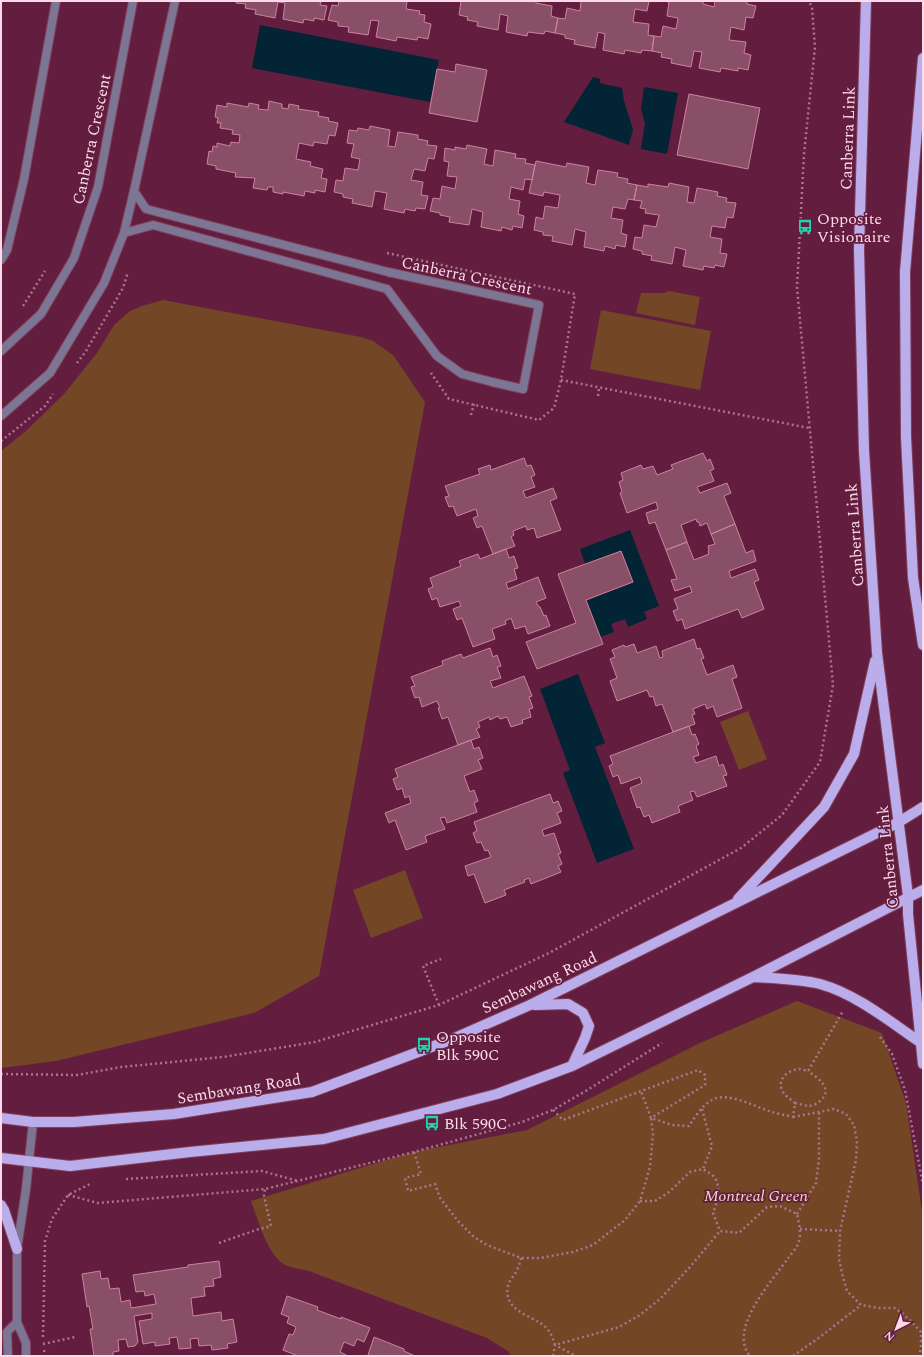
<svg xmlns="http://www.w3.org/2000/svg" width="924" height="1357" font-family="Spectral,serif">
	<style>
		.green { fill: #734626 }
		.water { fill: #022434 }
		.building { fill: #894f67; stroke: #d080a1 }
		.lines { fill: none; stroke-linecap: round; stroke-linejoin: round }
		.lane-casing { stroke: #7f405d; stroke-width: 10 }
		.street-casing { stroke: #7f405d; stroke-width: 10 }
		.primary-casing { stroke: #7f405d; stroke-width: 12 }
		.path { stroke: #aa758d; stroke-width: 2.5; stroke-dasharray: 2 3; stroke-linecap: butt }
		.lane { stroke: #7c7594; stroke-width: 8 }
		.street { stroke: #7c7594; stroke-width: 8 }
		.primary { stroke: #bbadec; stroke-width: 10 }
		.labels { text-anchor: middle; stroke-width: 3.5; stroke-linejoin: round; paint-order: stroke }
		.street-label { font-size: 16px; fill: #fddae7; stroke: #631e3f }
		.poi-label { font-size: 16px; fill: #fddae7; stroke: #631e3f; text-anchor: start }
		.park-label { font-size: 16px; font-style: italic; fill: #f7d7c3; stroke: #631e3f }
	</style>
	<rect width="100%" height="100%" fill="#631e3f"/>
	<path class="green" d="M 669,291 L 700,297 L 695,325 L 636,313 L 641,293 L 664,293 Z
		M 163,300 L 361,337 L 373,341 L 393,355 L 425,402 L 319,976 L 254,1013 L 56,1061 L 1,1068 L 1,451 L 27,430 L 64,394 L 97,353 L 114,325 L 130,311 L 142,306 Z
		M 601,310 L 711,331 L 700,390 L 590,369 Z
		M 748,711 L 767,759 L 739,770 L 720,722 Z
		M 405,870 L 423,918 L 371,938 L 353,890 Z
		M 797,1001 L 882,1033 L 906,1103 L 923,1218 L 923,1356 L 511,1356 L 508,1351 L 487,1338 L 309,1271 C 302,1269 292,1268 285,1265 C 267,1255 258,1219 251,1201 L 413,1152 L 527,1130 L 700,1043 Z"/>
	<path class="water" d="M 260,25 L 439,60 L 430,102 L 252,68 Z
		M 593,77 L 600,79 L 600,83 L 622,88 L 624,101 L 633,129 L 629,145 L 564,122 Z
		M 644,87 L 678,93 L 667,154 L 641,149 L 645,123 L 641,109 Z
		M 630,530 L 659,606 L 644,612 L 647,619 L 628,627 L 625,619 L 611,624 L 614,632 L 600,637 L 586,600 L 633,582 L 621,551 L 585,564 L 580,549 Z
		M 578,674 L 605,743 L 595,747 L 634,849 L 597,863 L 563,773 L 570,770 L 540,689 Z"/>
	<path class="building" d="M 236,1 L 321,1 L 320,5 L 327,6 L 324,20 L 314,18 L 314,21 L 304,19 L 303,23 L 283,19 L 285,3 L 278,2 L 275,18 L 255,14 L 256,10 L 245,8 L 246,4 L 236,3 Z
		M 339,1 L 407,1 L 406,9 L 420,11 L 419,14 L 425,15 L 424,22 L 431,24 L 428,39 L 418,37 L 417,40 L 397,37 L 396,41 L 376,37 L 379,21 L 371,20 L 368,35 L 348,32 L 349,27 L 338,26 L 338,22 L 328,20 L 332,5 L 338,6 Z
		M 461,1 L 536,1 L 536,3 L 552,6 L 551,16 L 558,18 L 555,33 L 545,31 L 544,34 L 528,32 L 527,36 L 506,32 L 508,16 L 500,14 L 498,30 L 477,26 L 478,22 L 467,20 L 468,17 L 459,15 Z
		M 581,1 L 649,1 L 647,11 L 635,9 L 633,22 L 649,24 L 648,35 L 654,36 L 652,51 L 642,50 L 641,53 L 625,50 L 624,54 L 603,50 L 605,34 L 598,32 L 595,48 L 574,44 L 575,40 L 565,38 L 565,35 L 555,33 L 558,18 L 565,19 L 567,8 L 580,11 Z
		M 663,1 L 703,1 L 703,4 L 714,7 L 715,1 L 747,1 L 747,4 L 756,6 L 753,18 L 746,17 L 744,30 L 731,27 L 729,40 L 746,42 L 744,53 L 751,55 L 748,70 L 738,68 L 738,71 L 721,68 L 720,72 L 699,68 L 702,52 L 694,51 L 691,67 L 671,63 L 672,59 L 661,57 L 662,53 L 652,51 L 654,36 L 661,37 L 663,26 L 676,29 L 678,18 L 667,16 L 669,2 Z
		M 456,64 L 487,70 L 477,122 L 429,113 L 437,69 L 455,72 Z
		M 689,94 L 760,108 L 748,169 L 677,155 Z
		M 269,101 L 282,104 L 282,108 L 288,109 L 289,104 L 299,106 L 298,109 L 319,112 L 318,116 L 329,118 L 328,121 L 338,123 L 335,136 L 329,135 L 327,144 L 314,142 L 313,146 L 299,143 L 296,159 L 311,162 L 310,166 L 323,169 L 321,178 L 327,179 L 325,192 L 315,190 L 315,193 L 305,191 L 304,196 L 283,192 L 283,194 L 273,192 L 273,187 L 268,187 L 267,190 L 253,188 L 255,178 L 235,177 L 236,173 L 216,169 L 216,166 L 207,164 L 209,151 L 212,152 L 213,146 L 217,147 L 217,143 L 230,146 L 231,142 L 239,143 L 240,135 L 232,134 L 233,130 L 220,128 L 221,123 L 217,123 L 218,118 L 215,117 L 217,105 L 227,107 L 227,103 L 248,107 L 249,103 L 259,105 L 258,109 L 268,110 Z
		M 370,126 L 390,130 L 388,146 L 395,147 L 398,132 L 418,135 L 418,139 L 428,141 L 427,145 L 437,146 L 434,159 L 428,158 L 425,171 L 414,169 L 411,180 L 423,182 L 421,195 L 428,196 L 425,209 L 416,208 L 415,211 L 405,209 L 404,213 L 384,209 L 387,193 L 375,191 L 372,207 L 352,203 L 353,199 L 343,197 L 343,194 L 334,192 L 336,180 L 343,181 L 345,168 L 358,170 L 360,159 L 351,157 L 354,144 L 347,143 L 349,130 L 357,131 L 358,128 L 369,130 Z
		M 467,145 L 487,149 L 484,164 L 493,166 L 495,150 L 516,154 L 515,158 L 526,159 L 525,163 L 535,165 L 532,180 L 525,179 L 523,190 L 511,187 L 509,199 L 520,201 L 518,214 L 524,216 L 522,228 L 513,226 L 512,230 L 502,227 L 501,231 L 481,227 L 483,212 L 472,209 L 469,225 L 449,222 L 450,217 L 440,215 L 440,213 L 430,211 L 433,198 L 440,199 L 442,186 L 455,189 L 457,177 L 447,176 L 449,162 L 444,161 L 445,148 L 455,150 L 455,147 L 466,149 Z
		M 536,161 L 566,167 L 567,163 L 589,167 L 586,183 L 595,185 L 598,170 L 618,173 L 617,177 L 628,179 L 627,183 L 637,185 L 634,200 L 628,199 L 625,209 L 613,207 L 611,218 L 623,220 L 621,233 L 627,235 L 625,247 L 616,245 L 615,249 L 605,246 L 604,251 L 584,247 L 586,232 L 575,229 L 572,245 L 552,241 L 553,236 L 543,235 L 543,232 L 534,230 L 536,217 L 543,219 L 545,206 L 558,208 L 560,195 L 544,192 L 543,196 L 529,193 Z
		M 669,183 L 689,187 L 687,202 L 694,203 L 697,188 L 718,192 L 717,196 L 727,198 L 726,202 L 736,203 L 733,218 L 727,217 L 725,228 L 712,226 L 710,237 L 722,239 L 720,253 L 727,254 L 724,267 L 715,265 L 714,268 L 704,266 L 703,270 L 683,266 L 686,250 L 675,247 L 672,264 L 651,260 L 652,256 L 642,254 L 642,251 L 633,249 L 635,237 L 642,238 L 644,225 L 656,227 L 659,215 L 645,213 L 646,209 L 640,208 L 642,201 L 634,200 L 637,185 L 648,187 L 648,184 L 668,187 Z
		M 703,453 L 707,461 L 710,459 L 714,469 L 710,471 L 714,481 L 697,487 L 700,493 L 727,483 L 731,493 L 724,496 L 735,524 L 711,534 L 707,523 L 700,526 L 699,522 L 697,522 L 696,519 L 681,525 L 687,542 L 666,550 L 655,522 L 649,524 L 646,513 L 658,509 L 656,502 L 627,513 L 620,493 L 622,492 L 619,482 L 623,480 L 621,473 L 641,465 L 643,469 L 653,466 L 657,475 L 673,469 L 671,465 Z
		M 524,458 L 527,466 L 531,465 L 535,475 L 531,477 L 535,487 L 523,491 L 526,498 L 553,488 L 557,498 L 550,501 L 561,530 L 537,538 L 534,528 L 527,530 L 526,526 L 513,531 L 514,535 L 511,537 L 515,546 L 493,554 L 482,526 L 477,528 L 473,518 L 478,516 L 476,509 L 457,516 L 453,506 L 449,507 L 445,497 L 449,496 L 445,486 L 480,474 L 478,469 L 490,465 L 491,470 Z
		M 735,524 L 746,553 L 753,550 L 756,561 L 729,571 L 731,578 L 755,569 L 759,580 L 754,582 L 764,609 L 742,618 L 738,609 L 685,629 L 682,619 L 677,621 L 673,611 L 678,609 L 674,599 L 692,592 L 690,586 L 675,591 L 671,580 L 677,579 L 666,550 L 687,542 L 694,560 L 709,554 L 708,551 L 709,550 L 708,546 L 715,544 L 711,534 Z
		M 506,549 L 509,558 L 514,556 L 518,568 L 514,569 L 517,579 L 506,583 L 508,589 L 538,577 L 546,598 L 536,602 L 539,607 L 540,607 L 544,616 L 546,615 L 550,626 L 528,634 L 525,626 L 515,629 L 511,618 L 505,621 L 506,624 L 492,629 L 495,639 L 473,647 L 462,618 L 457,620 L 453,609 L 461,606 L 459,601 L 440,607 L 437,598 L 432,600 L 428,589 L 433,587 L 430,578 L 461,566 L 459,561 L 478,554 L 480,559 Z
		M 621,551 L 633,582 L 586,600 L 603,644 L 537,669 L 526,642 L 576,623 L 558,574 Z
		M 694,639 L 697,649 L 700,648 L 704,658 L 701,659 L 707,675 L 733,665 L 737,677 L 732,679 L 742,708 L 717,717 L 713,706 L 707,709 L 705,704 L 693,709 L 695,714 L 692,715 L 695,724 L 673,732 L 662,704 L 656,706 L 653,696 L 650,697 L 647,690 L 617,701 L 610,681 L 617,678 L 610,659 L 615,657 L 612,650 L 624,645 L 625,647 L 634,644 L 637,653 L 656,646 L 660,658 L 663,657 L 662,651 Z
		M 490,648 L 493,657 L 497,655 L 501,666 L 497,667 L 501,678 L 490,681 L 493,688 L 524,676 L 532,696 L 529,697 L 533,708 L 529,709 L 531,717 L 522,720 L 523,723 L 511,727 L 507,717 L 500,719 L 498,716 L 490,720 L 489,717 L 478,722 L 480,727 L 476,729 L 480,737 L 458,745 L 448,717 L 442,719 L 438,708 L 440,708 L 437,701 L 422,707 L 419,697 L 415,698 L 411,687 L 415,686 L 411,677 L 443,665 L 442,661 L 461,654 L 463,658 Z
		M 689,726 L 692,735 L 695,734 L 699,744 L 696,746 L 699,755 L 693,757 L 696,763 L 716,756 L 719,766 L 723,764 L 727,775 L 723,776 L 727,786 L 697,797 L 694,791 L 690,792 L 693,800 L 678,806 L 680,812 L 652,823 L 649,815 L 644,817 L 640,807 L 637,808 L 630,788 L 642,783 L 640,777 L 621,784 L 618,775 L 613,777 L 609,766 L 613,764 L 610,756 Z
		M 471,740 L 474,749 L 479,747 L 483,758 L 478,760 L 482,769 L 464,776 L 470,792 L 474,790 L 478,801 L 474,803 L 477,812 L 447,823 L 445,817 L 440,818 L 445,829 L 425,836 L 427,842 L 406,850 L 395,820 L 389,823 L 385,813 L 411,803 L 409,796 L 405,798 L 402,788 L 397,790 L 393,779 L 398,777 L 395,769 Z
		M 550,794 L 553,803 L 558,801 L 562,811 L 557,813 L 561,823 L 542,830 L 544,836 L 554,833 L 561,853 L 558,854 L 562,864 L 558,866 L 561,872 L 531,884 L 529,878 L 524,880 L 525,882 L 504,890 L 506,895 L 485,903 L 474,874 L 468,876 L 465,866 L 491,857 L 488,850 L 485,851 L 481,842 L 477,843 L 473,833 L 477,831 L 474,822 Z
		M 219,1261 L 221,1277 L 213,1279 L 214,1286 L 204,1287 L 205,1296 L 191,1298 L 193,1316 L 221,1312 L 222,1321 L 233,1319 L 237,1342 L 227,1344 L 228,1348 L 212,1350 L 211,1345 L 199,1346 L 198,1338 L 190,1339 L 191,1348 L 179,1349 L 177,1337 L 169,1338 L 170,1344 L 155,1346 L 155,1342 L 143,1344 L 139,1321 L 152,1319 L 152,1313 L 134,1316 L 138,1342 L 135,1346 L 128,1347 L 126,1339 L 118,1340 L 119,1351 L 113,1352 L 113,1356 L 94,1356 L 90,1329 L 93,1329 L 89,1306 L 87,1307 L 82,1274 L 100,1271 L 101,1279 L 108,1278 L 110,1289 L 119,1288 L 121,1302 L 130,1300 L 131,1308 L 156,1304 L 154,1294 L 145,1296 L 144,1291 L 136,1292 L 133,1275 L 188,1267 L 188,1265 Z
		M 287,1296 L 318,1307 L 317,1310 L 341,1319 L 341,1317 L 370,1328 L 364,1342 L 357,1339 L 354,1346 L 344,1342 L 340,1352 L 348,1356 L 298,1356 L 283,1350 L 289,1334 L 293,1335 L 296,1327 L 287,1323 L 289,1317 L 281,1314 Z
		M 374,1337 L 404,1349 L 404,1351 L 415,1356 L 372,1356 L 368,1355 Z"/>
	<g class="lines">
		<g class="lane-casing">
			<path id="lane" d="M 1,260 L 7,250 L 24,179 L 56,1"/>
		</g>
		<g class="street-casing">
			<path id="street" d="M 124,233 L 153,225 L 387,289 L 437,356 L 462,374 L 492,382 L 523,389 L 539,305 L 388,272 L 146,209 L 134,191
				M 1,351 L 41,314 L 74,258 L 98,187 L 133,1
				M 1,416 L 50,373 L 104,283 L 124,233 L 134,191 L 175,1
				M 8,1356 L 7,1332 L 17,1322
				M 26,1356 L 26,1343 L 17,1322 L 17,1249 L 26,1189 L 33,1122"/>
		</g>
		<g class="primary-casing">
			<path id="primary" d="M 866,1 L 859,250 L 864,451 L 877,653 L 908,896 L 908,914 L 923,1064
				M 923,58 L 905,272 L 906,437 L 913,578 L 923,645
				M 738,899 L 824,807 L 854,754 L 875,661
				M 753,977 C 773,978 801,979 820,984 C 856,994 889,1021 920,1042
				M 535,1005 L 568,1004 L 583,1013 L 589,1026 L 585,1038 L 572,1066
				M 1,1118 L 33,1122 L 74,1122 L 174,1114 L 312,1092 L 450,1040 L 530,1005 L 899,822 L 923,807
				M 1,1158 L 70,1166 L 190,1152 L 324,1139 L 497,1094 L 572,1066 L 753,977 L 923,890
				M 1,1205 L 4,1210 L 17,1249"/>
		</g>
		<path class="path" d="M 387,253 L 575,294 L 561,380 L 554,408 L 539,420 L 449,399 L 431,373
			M 23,306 L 45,271
			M 77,363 L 86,351 L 123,288 L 128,272
			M 561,380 L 809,428
			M 598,396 L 599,387
			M 471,415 L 474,404
			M 1,441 L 45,406 L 53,394
			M 439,1005 L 423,966 L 441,959
			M 880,1037 L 892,1054 L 905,1090 L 923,1185
			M 1,1074 L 77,1075 L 121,1067 L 223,1057 L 315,1042 L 439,1005 L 549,953 L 741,848 L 782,815 L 820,762 L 833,685 L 797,287 L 804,154 L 815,47 L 812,8 L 809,1
			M 795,1103 C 799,1104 804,1105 808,1106 C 812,1106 817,1104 820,1101 C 834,1089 818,1078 808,1071
			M 702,1109 L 712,1146 L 703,1169
			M 553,1110 L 563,1120 L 698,1070 L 705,1075 L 705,1085 L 651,1118 L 641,1091
			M 793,1117 L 834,1109 L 846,1114 L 854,1125 L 857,1141 L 856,1160 L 840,1231 L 839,1259 L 843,1277 L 847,1291 L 861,1305 L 878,1308 L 894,1308 L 902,1313 L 913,1323 L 921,1332 L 921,1348 L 919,1356
			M 414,1152 L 421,1174 L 405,1178 L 408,1191 L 435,1184 L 440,1198 L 458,1221 L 474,1237 L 487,1245 L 521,1258 L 540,1258 L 573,1252 L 593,1245 L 625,1220 L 640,1201 L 650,1167 L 653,1134 L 651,1118 L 672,1125 L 689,1126 C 695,1117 702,1105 712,1100 C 728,1091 755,1107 772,1112 C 778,1114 786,1115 793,1117 L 795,1103 C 790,1099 784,1095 782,1090 C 777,1078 789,1070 799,1069 C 802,1069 806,1071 808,1071 L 843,1011
			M 126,1179 L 262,1171 L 298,1181
			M 68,1195 L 98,1203 L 265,1189 L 414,1152 L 522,1122 L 553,1110 L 589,1089 L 662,1043
			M 640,1201 L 655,1201 L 669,1192 L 690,1172 L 703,1169 C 707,1172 712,1174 714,1177 C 722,1187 717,1203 713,1213 L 720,1231 L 739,1233 L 767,1207 L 780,1206 L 797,1214 C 799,1224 802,1234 798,1244 C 796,1249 792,1253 789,1257 C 773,1280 727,1329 750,1356
			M 797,1214 L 816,1183 L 819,1159 L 819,1112
			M 800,1229 L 840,1231
			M 219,1243 L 256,1230 L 271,1226 L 264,1196 L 265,1189
			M 521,1258 C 520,1262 519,1266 517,1270 C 515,1275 509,1280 508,1286 C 503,1309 528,1315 542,1324 C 549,1329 553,1337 555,1345 L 619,1327 L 640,1315 L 660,1299 L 690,1267 L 720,1231
			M 43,1337 L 45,1241 L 52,1219 L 68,1195 L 92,1183
			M 43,1344 L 75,1337
			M 44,1350 L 45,1356
			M 553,1356 L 555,1345 L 576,1356
			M 793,1356 L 820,1337 L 861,1305"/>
		<use href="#lane" class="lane"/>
		<use href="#street" class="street"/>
		<use href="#primary" class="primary"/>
	</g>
	<defs>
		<g id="bus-bare" transform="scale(1.2)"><path d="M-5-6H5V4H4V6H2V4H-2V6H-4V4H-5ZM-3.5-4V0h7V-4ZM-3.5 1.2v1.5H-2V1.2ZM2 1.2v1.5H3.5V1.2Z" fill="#1ed5b0" stroke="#631e3f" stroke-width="2.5" paint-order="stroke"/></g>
	</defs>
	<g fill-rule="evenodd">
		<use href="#bus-bare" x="805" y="227"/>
		<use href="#bus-bare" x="424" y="1045"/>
		<use href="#bus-bare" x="432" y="1123"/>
	</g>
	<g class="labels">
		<g class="street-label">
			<text transform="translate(847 138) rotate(-88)" y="6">Canberra Link</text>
			<text transform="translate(91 139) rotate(-78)" y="6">Canberra Crescent</text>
			<text transform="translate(467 275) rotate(12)" y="6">Canberra Crescent</text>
			<text transform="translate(854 535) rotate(-94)" y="6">Canberra Link</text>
			<text transform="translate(887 857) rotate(-96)" y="6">Canberra Link</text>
			<text transform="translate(539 982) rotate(-25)" y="6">Sembawang Road</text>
			<text transform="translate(239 1088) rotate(-9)" y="6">Sembawang Road</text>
		</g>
		<g class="poi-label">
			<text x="817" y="224">Opposite<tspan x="817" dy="18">Visionaire</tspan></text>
			<text x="436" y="1042">Opposite<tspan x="436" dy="18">Blk 590C</tspan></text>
			<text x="444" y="1129">Blk 590C</text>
		</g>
		<g class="park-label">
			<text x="756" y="1201">Montreal Green</text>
		</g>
	</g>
	<rect width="924" height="1357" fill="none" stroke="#fddae7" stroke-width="4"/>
	<g transform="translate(896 1329) rotate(222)" stroke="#631e3f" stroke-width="3" paint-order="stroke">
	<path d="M0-3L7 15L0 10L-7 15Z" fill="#fddae7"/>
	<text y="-6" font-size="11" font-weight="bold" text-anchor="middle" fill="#fddae7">N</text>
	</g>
</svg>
